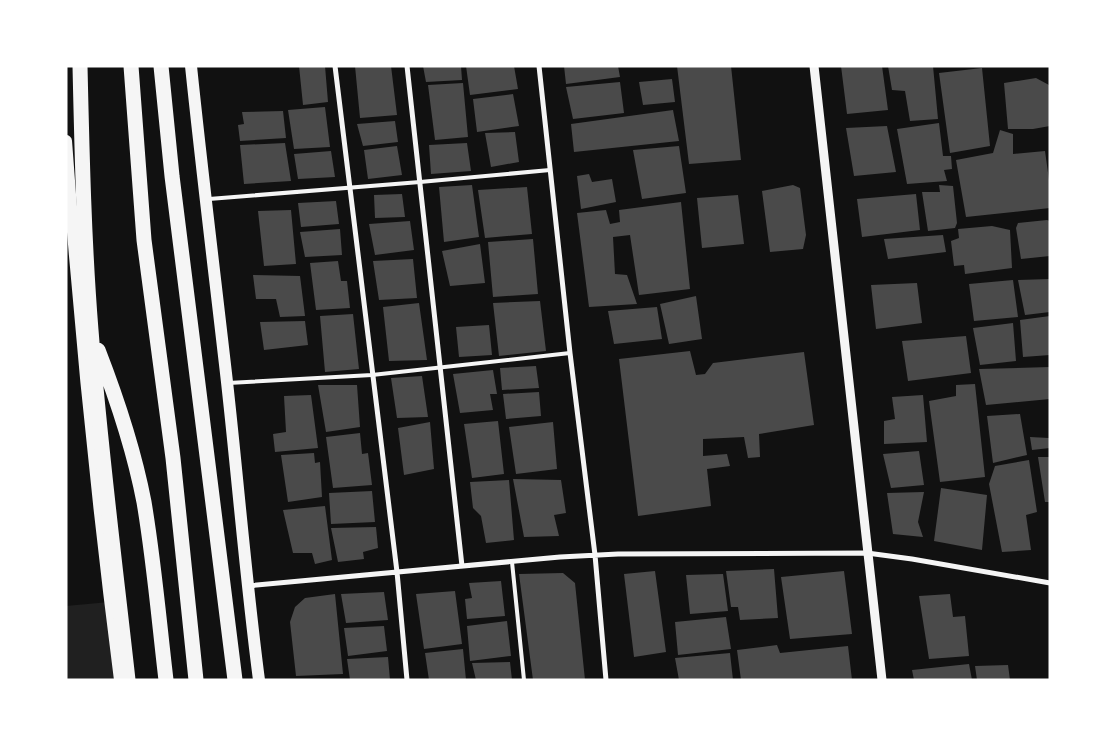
<svg xmlns="http://www.w3.org/2000/svg" width="1116" height="746" font-family="'DM Sans',sans-serif">
	<style>
		.green { fill: #202020 }
		.building { fill: #4a4a4a }
		.lines { fill: none; stroke-linecap: round; stroke-linejoin: round }
		.service { stroke: #f5f5f5; stroke-width: 4 }
		.minor { stroke: #f5f5f5; stroke-width: 5 }
		.tertiary { stroke: #f5f5f5; stroke-width: 9 }
		.primary { stroke: #f5f5f5; stroke-width: 12 }
		.motorway { stroke: #f5f5f5; stroke-width: 15 }
	</style>
	<rect width="100%" height="100%" fill="#111"/>
	<path class="green" d="M 120,601 L 132,680 L 66,680 L 66,606 Z"/>
	<path class="building" d="M 299,66 L 325,66 L 328,102 L 303,105 Z
		M 355,66 L 391,66 L 397,115 L 360,118 Z
		M 423,66 L 461,66 L 462,80 L 426,82 Z
		M 466,66 L 514,66 L 518,89 L 470,95 Z
		M 564,66 L 618,66 L 620,77 L 566,84 Z
		M 677,66 L 731,66 L 741,160 L 689,164 Z
		M 841,66 L 882,66 L 888,110 L 847,114 Z
		M 888,66 L 933,66 L 938,119 L 910,121 L 905,91 L 892,90 Z
		M 982,68 L 990,146 L 950,153 L 939,73 Z
		M 1036,78 L 1049,85 L 1050,126 L 1033,129 L 1008,129 L 1004,83 Z
		M 672,79 L 675,102 L 643,105 L 639,82 Z
		M 620,82 L 624,113 L 573,119 L 566,87 Z
		M 463,83 L 468,137 L 435,140 L 428,85 Z
		M 513,94 L 519,126 L 477,132 L 473,99 Z
		M 325,107 L 330,147 L 294,149 L 288,110 Z
		M 673,110 L 679,141 L 574,152 L 571,124 Z
		M 283,111 L 286,138 L 240,141 L 238,125 L 244,124 L 242,112 Z
		M 395,121 L 398,142 L 363,146 L 357,124 Z
		M 939,123 L 943,156 L 951,156 L 952,169 L 944,170 L 947,181 L 907,184 L 897,129 Z
		M 887,126 L 896,172 L 854,176 L 846,128 Z
		M 1000,130 L 1013,134 L 1013,154 L 1045,151 L 1050,187 L 1050,208 L 966,217 L 956,160 L 993,153 Z
		M 515,132 L 519,162 L 491,167 L 485,133 Z
		M 285,143 L 291,181 L 244,184 L 240,145 Z
		M 467,143 L 471,171 L 431,174 L 429,145 Z
		M 397,146 L 402,175 L 368,179 L 364,150 Z
		M 679,146 L 686,193 L 642,199 L 633,150 Z
		M 331,151 L 335,177 L 298,179 L 294,154 Z
		M 589,174 L 592,182 L 612,179 L 616,202 L 581,209 L 577,176 Z
		M 472,185 L 479,237 L 444,242 L 439,187 Z
		M 793,185 L 800,188 L 806,235 L 803,249 L 770,252 L 762,191 Z
		M 939,185 L 953,186 L 957,223 L 955,228 L 928,231 L 922,192 L 940,192 Z
		M 527,187 L 532,234 L 485,238 L 478,190 Z
		M 402,194 L 405,217 L 375,218 L 374,195 Z
		M 916,194 L 920,230 L 862,237 L 857,199 Z
		M 738,195 L 744,244 L 702,248 L 697,198 Z
		M 336,201 L 339,224 L 301,227 L 298,203 Z
		M 681,202 L 690,289 L 639,295 L 630,235 L 613,237 L 615,274 L 627,275 L 637,304 L 589,307 L 577,213 L 606,210 L 610,224 L 620,222 L 619,210 Z
		M 291,210 L 296,264 L 264,266 L 258,211 Z
		M 1047,220 L 1050,221 L 1050,256 L 1021,259 L 1016,228 L 1018,223 Z
		M 410,221 L 414,250 L 375,255 L 369,224 Z
		M 992,226 L 1010,230 L 1012,268 L 965,274 L 964,265 L 954,266 L 951,241 L 959,238 L 958,229 Z
		M 340,229 L 342,255 L 305,257 L 300,232 Z
		M 943,235 L 946,252 L 888,259 L 884,239 Z
		M 533,239 L 538,294 L 493,297 L 488,242 Z
		M 480,244 L 485,283 L 450,286 L 442,251 Z
		M 413,259 L 417,298 L 379,300 L 373,261 Z
		M 338,261 L 341,281 L 347,281 L 350,308 L 316,310 L 310,263 Z
		M 253,275 L 300,276 L 305,316 L 280,317 L 276,299 L 256,299 Z
		M 1050,279 L 1050,312 L 1025,315 L 1018,280 Z
		M 1013,280 L 1018,317 L 974,321 L 969,284 Z
		M 917,283 L 922,323 L 876,329 L 871,285 Z
		M 696,296 L 702,339 L 669,344 L 660,304 Z
		M 540,301 L 546,351 L 499,356 L 493,303 Z
		M 419,303 L 427,360 L 389,361 L 383,307 Z
		M 657,307 L 662,339 L 614,344 L 608,311 Z
		M 353,314 L 359,369 L 325,372 L 320,316 Z
		M 1050,316 L 1050,355 L 1023,357 L 1020,320 Z
		M 305,321 L 308,345 L 264,350 L 260,322 Z
		M 1013,323 L 1016,361 L 980,365 L 973,328 Z
		M 489,325 L 492,355 L 459,357 L 456,327 Z
		M 966,336 L 971,373 L 908,381 L 902,341 Z
		M 690,351 L 696,375 L 705,374 L 713,363 L 804,352 L 814,425 L 759,434 L 760,457 L 748,458 L 744,437 L 703,439 L 703,456 L 727,454 L 730,466 L 707,469 L 711,506 L 638,516 L 619,359 Z
		M 536,366 L 539,388 L 502,390 L 500,368 Z
		M 1050,367 L 1050,399 L 986,405 L 979,369 Z
		M 493,370 L 497,394 L 490,394 L 493,410 L 460,413 L 453,374 Z
		M 422,376 L 428,417 L 397,418 L 391,378 Z
		M 975,384 L 985,477 L 940,482 L 929,401 L 956,396 L 956,385 Z
		M 318,385 L 357,385 L 360,427 L 326,432 Z
		M 539,392 L 541,416 L 506,419 L 503,394 Z
		M 311,395 L 318,448 L 275,452 L 273,434 L 286,432 L 284,396 Z
		M 923,395 L 927,442 L 884,444 L 884,421 L 895,419 L 892,397 Z
		M 1020,414 L 1027,455 L 993,463 L 987,416 Z
		M 498,421 L 504,474 L 472,478 L 464,424 Z
		M 430,422 L 434,469 L 404,475 L 398,428 Z
		M 553,422 L 557,469 L 516,474 L 509,427 Z
		M 360,433 L 362,454 L 368,453 L 372,485 L 333,488 L 326,437 Z
		M 1030,437 L 1049,438 L 1050,448 L 1032,450 Z
		M 919,451 L 924,485 L 891,488 L 883,454 Z
		M 314,453 L 315,463 L 320,462 L 322,497 L 288,502 L 281,455 Z
		M 1038,457 L 1050,457 L 1050,502 L 1045,502 Z
		M 1029,460 L 1037,512 L 1026,515 L 1031,550 L 1002,552 L 989,484 L 995,466 Z
		M 513,479 L 561,480 L 566,513 L 554,515 L 559,536 L 524,537 Z
		M 509,480 L 514,540 L 486,543 L 481,516 L 473,508 L 470,482 Z
		M 941,488 L 987,495 L 982,550 L 934,541 Z
		M 372,491 L 375,522 L 331,524 L 329,493 Z
		M 924,492 L 918,522 L 923,537 L 893,534 L 887,493 Z
		M 325,506 L 332,560 L 315,564 L 312,553 L 293,553 L 283,510 Z
		M 376,527 L 378,548 L 363,552 L 364,559 L 338,562 L 331,528 Z
		M 774,569 L 778,618 L 740,620 L 738,607 L 731,607 L 726,571 Z
		M 655,571 L 666,652 L 634,657 L 624,574 Z
		M 844,571 L 852,634 L 790,639 L 781,577 Z
		M 563,573 L 575,583 L 585,680 L 533,680 L 519,574 Z
		M 723,574 L 728,611 L 690,614 L 686,575 Z
		M 501,581 L 505,616 L 467,619 L 465,599 L 472,598 L 469,583 Z
		M 455,591 L 462,644 L 424,649 L 416,594 Z
		M 384,592 L 388,620 L 346,623 L 341,594 Z
		M 335,594 L 343,674 L 296,676 L 290,622 L 295,607 L 305,598 Z
		M 950,594 L 953,617 L 965,616 L 969,656 L 929,659 L 919,596 Z
		M 726,617 L 731,649 L 678,655 L 675,622 Z
		M 507,621 L 511,656 L 470,661 L 467,626 Z
		M 384,626 L 387,651 L 348,656 L 344,628 Z
		M 777,645 L 780,653 L 848,646 L 852,680 L 741,680 L 737,650 Z
		M 463,649 L 466,680 L 429,680 L 425,653 Z
		M 730,653 L 733,680 L 679,680 L 675,658 Z
		M 388,657 L 390,680 L 350,680 L 347,659 Z
		M 510,662 L 512,680 L 476,680 L 472,663 Z
		M 969,664 L 972,680 L 914,680 L 912,670 Z
		M 1008,665 L 1010,680 L 977,680 L 975,666 Z"/>
	<g class="lines">
		<path class="service" d="M 209,199 L 420,182 L 550,170
			M 228,383 L 372,375 L 570,353
			M 512,562 L 524,680"/>
		<path class="minor" d="M 335,66 L 397,572 L 407,680
			M 407,66 L 462,566
			M 539,66 L 570,353 L 595,555 L 606,680
			M 247,586 L 560,557 L 618,554 L 867,553 L 912,559 L 1050,583"/>
		<path class="tertiary" d="M 814,66 L 882,680"/>
		<path class="primary" d="M 191,66 C 202,172 215,277 227,382 C 238,481 246,581 259,680
			M 66,141 C 79,321 97,501 120,680"/>
		<path class="motorway" d="M 80,66 C 82,154 84,243 91,330 C 100,447 115,563 128,680
			M 131,66 L 144,240 L 173,458 L 196,680
			M 161,66 L 172,176 L 235,680
			M 98,350 C 117,399 134,450 144,502 C 154,561 159,621 166,680"/>
	</g>
	<rect width="1116" height="746" fill="none" stroke="#ffffff" stroke-width="135"/>
</svg>
